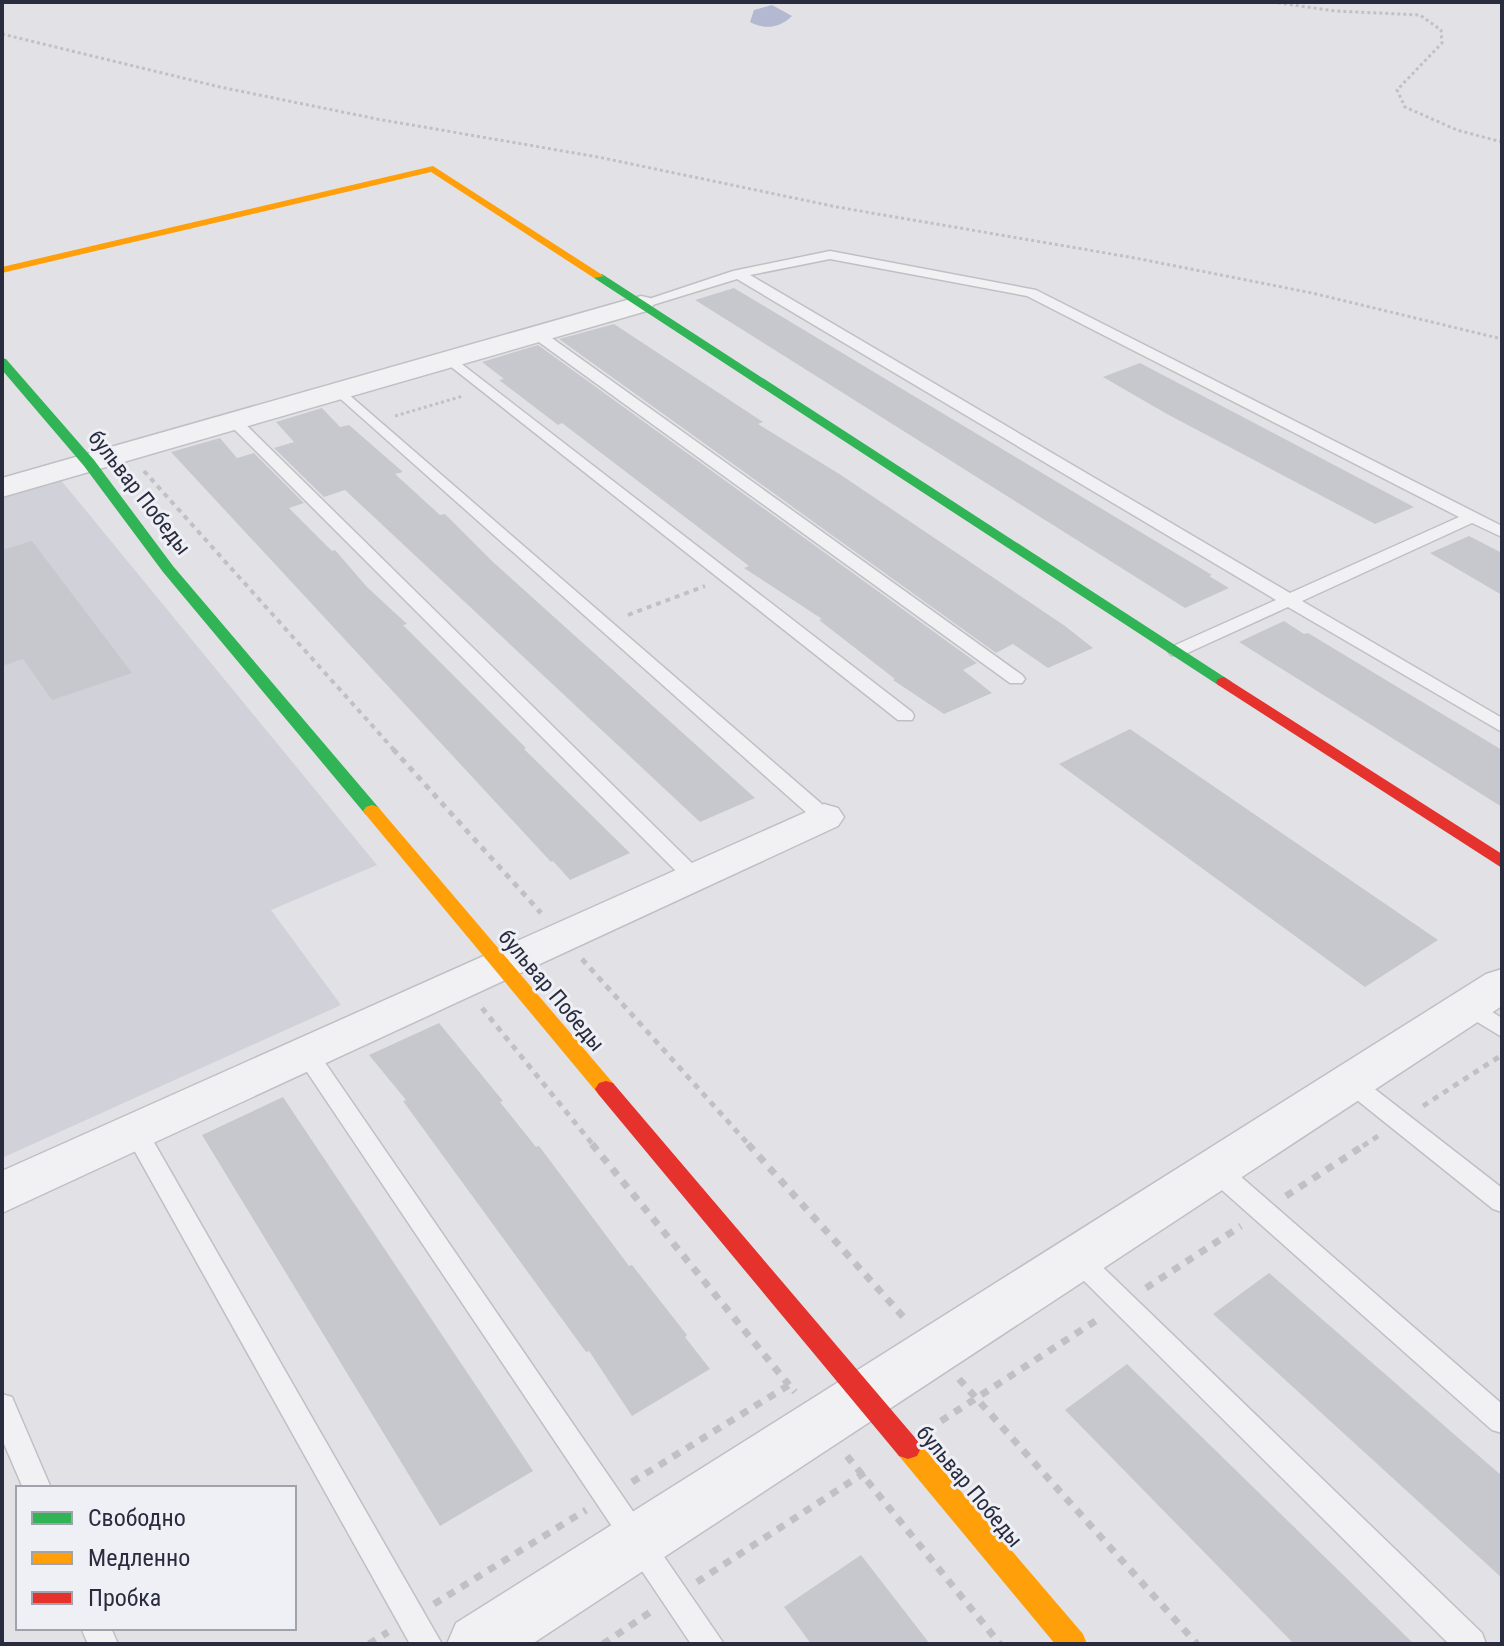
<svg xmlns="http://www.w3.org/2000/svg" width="1504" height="1646" font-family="'Roboto Condensed',sans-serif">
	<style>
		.built { fill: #d0d1d9 }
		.water { fill: #b2b9d0 }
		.building { fill: #c7c8cd }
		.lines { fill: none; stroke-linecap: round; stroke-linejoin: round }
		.lane-casing { stroke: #c0c0c4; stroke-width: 3 }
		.street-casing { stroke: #c0c0c4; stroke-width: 3 }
		.path-far3 { stroke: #c0c1c6; stroke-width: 3; stroke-dasharray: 3 3; stroke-linecap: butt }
		.path-far2 { stroke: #c0c1c6; stroke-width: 4; stroke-dasharray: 5 5; stroke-linecap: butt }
		.path-far1 { stroke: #c0c1c6; stroke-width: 5; stroke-dasharray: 6 6; stroke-linecap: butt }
		.path { stroke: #c0c1c6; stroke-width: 7; stroke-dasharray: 8 8; stroke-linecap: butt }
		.lane { fill: #f1f1f3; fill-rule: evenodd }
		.street { fill: #f1f1f3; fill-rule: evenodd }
		.fast { fill: #30b455; fill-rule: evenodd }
		.slow { fill: #ff9f0a; fill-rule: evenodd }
		.jam { fill: #e5322d; fill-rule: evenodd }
		.labels { text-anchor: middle; stroke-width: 6; stroke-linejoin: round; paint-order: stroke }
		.street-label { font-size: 22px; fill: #292c3e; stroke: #eff0f6 }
	</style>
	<rect width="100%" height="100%" fill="#e2e2e6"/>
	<path class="built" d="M 60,479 L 377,865 L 271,910 L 341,1005 L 2,1158 L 2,496 Z"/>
	<path class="water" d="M 772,5 L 792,16 C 780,28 765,30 750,22 L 754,10 Z"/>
	<path class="building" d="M 734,288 L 1212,575 L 1209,576 L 1229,588 L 1185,608 L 695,300 Z
		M 614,324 L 763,422 L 758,424 L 841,475 L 1065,626 L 1093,648 L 1048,668 L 1013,644 L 996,653 L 559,339 Z
		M 538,345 L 977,663 L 963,670 L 992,693 L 944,714 L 893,680 L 895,679 L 819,620 L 822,619 L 744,568 L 749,566 L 562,423 L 558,425 L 499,380 L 504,379 L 482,362 Z
		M 1140,363 L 1414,507 L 1375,524 L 1167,414 L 1103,377 Z
		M 322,408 L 340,427 L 349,425 L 403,472 L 395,474 L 440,515 L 445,514 L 493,562 L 755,798 L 700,822 L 345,490 L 324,497 L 274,448 L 294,442 L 276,422 Z
		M 220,438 L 237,458 L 254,453 L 304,503 L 289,508 L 332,551 L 335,550 L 367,587 L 407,624 L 403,625 L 526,748 L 524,749 L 630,853 L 570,880 L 553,861 L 551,862 L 171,452 Z
		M 1469,536 L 1502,553 L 1502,595 L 1430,553 Z
		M 32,541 L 132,673 L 52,700 L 23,659 L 2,666 L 2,550 Z
		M 1284,621 L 1304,634 L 1308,633 L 1502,750 L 1502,807 L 1239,642 Z
		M 1130,729 L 1438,940 L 1365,987 L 1059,764 Z
		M 439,1023 L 503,1101 L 500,1102 L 536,1147 L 539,1146 L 629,1266 L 632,1265 L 687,1335 L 685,1337 L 710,1369 L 632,1416 L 589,1351 L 586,1352 L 403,1101 L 406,1100 L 369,1055 Z
		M 283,1097 L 533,1471 L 440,1526 L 202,1135 Z
		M 1269,1273 L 1502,1476 L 1502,1578 L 1213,1314 Z
		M 1127,1364 L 1414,1644 L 1294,1644 L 1065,1410 Z
		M 861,1555 L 930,1644 L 811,1644 L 784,1607 Z"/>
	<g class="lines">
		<g class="lane-casing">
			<path id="lane" d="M 830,251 L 1036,290 L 1502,526 L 1502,537 L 1472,523 L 1302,601 L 1502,718 L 1502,732 L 1288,607 L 1183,655 L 1171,655 L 1168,651 L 1171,647 L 1276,600 L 737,279 L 646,307 L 634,304 L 733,271 ZM 830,259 L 1027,296 L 1459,517 L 1290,593 L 750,275 Z
				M 532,331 L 542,331 L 1022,675 L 1025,679 L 1022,683 L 1010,683 L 532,337 Z
				M 450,355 L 912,712 L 914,716 L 912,720 L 898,720 L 445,362 L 443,359 Z
				M 340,387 L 831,812 L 834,817 L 831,822 L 817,822 L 335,394 L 333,391 Z
				M 234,417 L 239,418 L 701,872 L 704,877 L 701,882 L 687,882 L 229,424 L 229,418 Z
				M 1469,998 L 1502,1018 L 1502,1037 L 1461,1012 L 1458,1006 L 1461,1000 Z
				M 307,1046 L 315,1048 L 724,1644 L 691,1644 L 299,1060 L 296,1054 L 299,1048 Z
				M 1350,1073 L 1358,1076 L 1502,1188 L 1502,1212 L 1493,1209 L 1342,1088 L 1338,1082 L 1342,1076 Z
				M 136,1123 L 144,1125 L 442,1644 L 410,1644 L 124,1132 L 128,1125 Z
				M 1215,1159 L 1224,1162 L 1502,1404 L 1502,1433 L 1492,1430 L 1206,1176 L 1203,1169 L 1206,1162 Z
				M 1077,1247 L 1086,1251 L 1482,1633 L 1486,1644 L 1449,1644 L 1068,1265 L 1064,1258 L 1068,1251 Z
				M 2,1394 L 12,1397 L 51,1488 L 23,1488 L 2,1439 Z
				M 81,1628 L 111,1628 L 118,1644 L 88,1644 Z"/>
		</g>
		<g class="street-casing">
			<path id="street" d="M 641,296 L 650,298 L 654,304 L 650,310 L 2,497 L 2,478 Z
				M 824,804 L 838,808 L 844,817 L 838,826 L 2,1213 L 2,1171 Z
				M 1502,969 L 1502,1006 L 532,1644 L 447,1644 L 456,1623 L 1486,974 Z"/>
		</g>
		<path class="path-far3" d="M 1272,2 L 1335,11 L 1420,15 L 1441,30 L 1442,43 L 1397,90 L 1405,107 L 1457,130 L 1502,142
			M 2,34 L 220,87 L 377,119 L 598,157 L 837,207 L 1135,258 L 1312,293 L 1502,339
			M 395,416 L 463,396"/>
		<path class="path-far2" d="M 144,471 L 395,751
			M 628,615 L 705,586"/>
		<path class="path-far1" d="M 393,749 L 541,913
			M 582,959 L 750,1146
			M 482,1008 L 594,1146
			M 1423,1106 L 1502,1055
			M 1363,1146 L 1378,1136"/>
		<path class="path" d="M 592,1144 L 789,1385
			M 748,1144 L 907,1321
			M 1286,1196 L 1366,1144
			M 1146,1288 L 1241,1226
			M 959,1379 L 1197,1644
			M 941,1421 L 1100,1318
			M 847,1456 L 1000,1644
			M 632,1482 L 789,1385 L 795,1392
			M 697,1582 L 870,1469
			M 434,1604 L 586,1510
			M 369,1644 L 388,1632
			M 603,1644 L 652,1611"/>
		<use href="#lane" class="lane"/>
		<use href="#street" class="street"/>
		<path class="fast" d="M 594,274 L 602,274 L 1232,682 L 1224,687 L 1218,685 L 594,278 Z
			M 2,358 L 6,359 L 94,460 L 173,566 L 378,807 L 381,811 L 378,815 L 366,815 L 163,572 L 84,466 L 2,370 Z"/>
		<path class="slow" d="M 433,166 L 604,276 L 594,278 L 431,172 L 2,273 L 2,267 Z
			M 372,805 L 378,807 L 613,1083 L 617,1089 L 613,1095 L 606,1097 L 599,1095 L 366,815 L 363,811 L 366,807 Z
			M 908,1437 L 917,1440 L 1083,1634 L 1087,1644 L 1055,1644 L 899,1456 L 895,1448 L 899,1440 Z"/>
		<path class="jam" d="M 1224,677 L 1502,854 L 1502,868 L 1218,685 L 1216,682 L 1218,679 Z
			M 606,1081 L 613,1083 L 917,1440 L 921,1448 L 917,1456 L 908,1459 L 899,1456 L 599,1095 L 595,1089 L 599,1083 Z"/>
	</g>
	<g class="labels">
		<g class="street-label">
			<text transform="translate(140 492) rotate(52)" y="8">бульвар Победы</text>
			<text transform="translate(552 990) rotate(50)" y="8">бульвар Победы</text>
			<text transform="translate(970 1486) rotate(50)" y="8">бульвар Победы</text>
		</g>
	</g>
	<rect width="1504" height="1646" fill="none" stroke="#292c3e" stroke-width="8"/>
	<rect x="16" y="1486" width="280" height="144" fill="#eff0f6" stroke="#a0a2ac" stroke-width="2"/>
	<rect x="32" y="1512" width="40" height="12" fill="#30b455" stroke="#a0a2ac" stroke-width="2"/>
	<text x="88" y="1526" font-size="24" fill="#292c3e">Свободно</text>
	<rect x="32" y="1552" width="40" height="12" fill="#ff9f0a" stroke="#a0a2ac" stroke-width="2"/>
	<text x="88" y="1566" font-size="24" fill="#292c3e">Медленно</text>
	<rect x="32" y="1592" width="40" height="12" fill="#e5322d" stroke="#a0a2ac" stroke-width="2"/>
	<text x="88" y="1606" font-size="24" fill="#292c3e">Пробка</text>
</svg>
